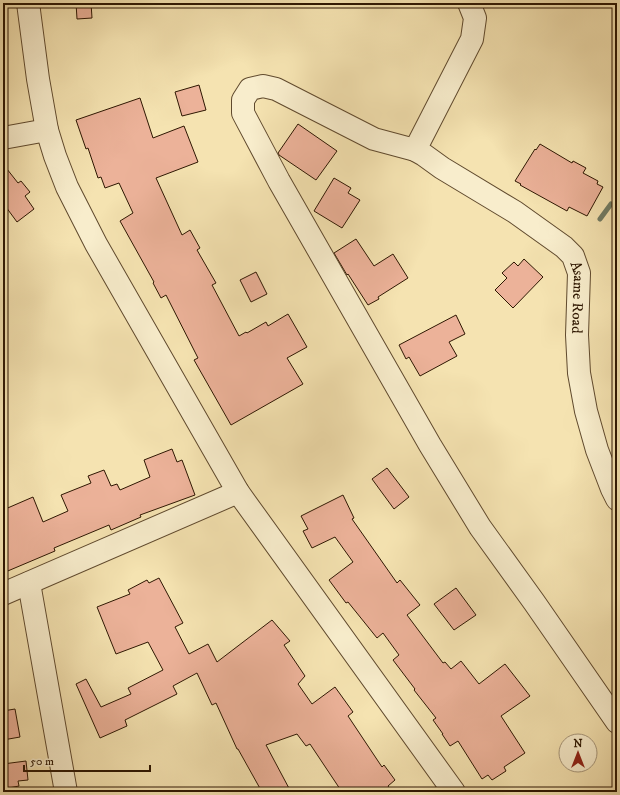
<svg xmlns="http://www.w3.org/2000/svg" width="620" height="795" font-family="'IM FELL DW Pica',serif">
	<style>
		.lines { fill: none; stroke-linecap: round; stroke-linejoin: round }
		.stream { stroke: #717c64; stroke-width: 5 }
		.building { fill: #ecb299; stroke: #2e1702 }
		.minor-casing { stroke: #604a2e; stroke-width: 24 }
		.minor { stroke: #f8edcc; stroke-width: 22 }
		.labels { text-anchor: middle; stroke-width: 4; stroke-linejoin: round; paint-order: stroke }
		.street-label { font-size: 15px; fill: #2e1702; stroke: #f8edcc }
	</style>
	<rect width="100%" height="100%" fill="#f5e3b1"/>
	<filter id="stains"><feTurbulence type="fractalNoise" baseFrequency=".005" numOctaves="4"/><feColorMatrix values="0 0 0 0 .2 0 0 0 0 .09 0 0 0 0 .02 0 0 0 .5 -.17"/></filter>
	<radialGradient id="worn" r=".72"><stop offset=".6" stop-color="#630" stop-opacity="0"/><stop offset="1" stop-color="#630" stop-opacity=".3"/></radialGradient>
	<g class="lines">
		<path class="stream" d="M 600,219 L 611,204"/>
	</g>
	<path class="building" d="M 76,3 L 91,3 L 92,18 L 77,19 Z
		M 199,85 L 206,110 L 182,116 L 175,92 Z
		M 140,98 L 153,138 L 184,126 L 198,162 L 156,178 L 182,235 L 190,230 L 200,248 L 197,250 L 216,283 L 212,285 L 239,336 L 246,332 L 247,333 L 266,322 L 268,326 L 288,314 L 307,347 L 287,358 L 303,384 L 231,425 L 194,360 L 198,358 L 166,295 L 161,298 L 153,283 L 154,282 L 120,221 L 133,213 L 119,183 L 105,188 L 101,177 L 98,178 L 88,148 L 86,149 L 76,120 Z
		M 298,124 L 337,151 L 316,180 L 279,155 L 278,153 Z
		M 540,144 L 572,163 L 573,161 L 586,168 L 583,173 L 598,181 L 597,184 L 603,187 L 587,216 L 569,207 L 567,211 L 520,185 L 521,184 L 515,181 L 535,149 L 536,150 Z
		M 3,164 L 18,183 L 21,181 L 30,192 L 25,196 L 34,209 L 17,222 L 3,203 Z
		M 334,178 L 351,188 L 348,193 L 360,200 L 342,228 L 314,211 Z
		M 356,239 L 374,266 L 393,254 L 408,278 L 378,297 L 379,299 L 368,305 L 348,274 L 347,275 L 334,253 Z
		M 524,259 L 543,277 L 513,308 L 495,290 L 507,278 L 502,273 L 514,262 L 518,266 Z
		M 256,272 L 267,294 L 251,302 L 240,280 Z
		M 456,315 L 465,334 L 449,342 L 457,356 L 420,376 L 409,357 L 406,359 L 399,345 Z
		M 172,449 L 177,462 L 182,460 L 195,495 L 140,515 L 141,517 L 111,530 L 109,525 L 54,548 L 55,551 L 3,573 L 3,510 L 33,497 L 43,522 L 68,511 L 61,495 L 91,483 L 88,476 L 104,470 L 111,486 L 117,484 L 120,490 L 150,477 L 144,460 Z
		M 387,468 L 409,497 L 394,509 L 372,479 Z
		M 343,495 L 354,518 L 352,519 L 397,583 L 400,580 L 420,605 L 407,615 L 443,663 L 445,662 L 451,669 L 461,661 L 479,684 L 505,664 L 530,696 L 501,716 L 525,753 L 504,767 L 506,771 L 492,780 L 488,775 L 482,779 L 458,741 L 450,746 L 442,734 L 443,734 L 433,720 L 436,718 L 414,690 L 415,689 L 393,660 L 399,655 L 383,633 L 377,638 L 348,602 L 346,603 L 329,580 L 353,562 L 335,537 L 312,548 L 303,531 L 308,529 L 301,516 Z
		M 159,578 L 183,623 L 175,627 L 189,654 L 208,644 L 217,662 L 272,620 L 290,641 L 284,645 L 305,676 L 298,684 L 312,704 L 335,687 L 353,712 L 348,716 L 382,767 L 384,765 L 395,780 L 388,786 L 392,792 L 342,792 L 310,744 L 306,746 L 297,734 L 266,745 L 291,792 L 262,792 L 238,749 L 237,749 L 216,703 L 212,705 L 197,673 L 173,686 L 177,694 L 125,720 L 127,726 L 100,738 L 76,684 L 86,679 L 101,707 L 131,694 L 128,688 L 163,670 L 148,642 L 116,654 L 97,607 L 130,594 L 128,590 L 147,580 L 149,583 Z
		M 456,588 L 476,615 L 454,630 L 434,604 Z
		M 15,709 L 20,737 L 3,740 L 3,711 Z
		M 26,761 L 28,780 L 18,781 L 19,786 L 3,789 L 3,764 Z"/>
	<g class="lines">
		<g class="minor-casing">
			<g id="minor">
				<path d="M 28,3 L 38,79 L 47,130 L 55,156 L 67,187 L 96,244 L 238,492 L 454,792"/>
				<path d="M 469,3 L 475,18 L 472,39 L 415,150 L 374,139 L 276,89 L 263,86 L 250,89 L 243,100 L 243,113 L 279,181 L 430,445 L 480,527 L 534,602 L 617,722"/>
				<path d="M 3,138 L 47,130"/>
				<path id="s1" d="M 415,150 L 424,155 L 442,168 L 515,212 L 564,247 L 573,256 L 579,273 L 577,335 L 579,373 L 586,411 L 597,450 L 612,489 L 617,499"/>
				<path d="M 29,583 L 66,792"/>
				<path d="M 3,594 L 238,492"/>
			</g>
		</g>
		<use href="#minor" class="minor"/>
	</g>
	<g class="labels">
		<g class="street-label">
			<text dy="5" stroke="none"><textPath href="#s1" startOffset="233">Asame Road</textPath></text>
		</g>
	</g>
	<rect width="620" height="795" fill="none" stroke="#f5e3b1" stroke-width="16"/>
	<rect x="4" y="4" width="612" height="787" fill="none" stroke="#2e1702" stroke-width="2"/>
	<rect x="8" y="8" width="604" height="779" fill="none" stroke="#2e1702"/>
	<g transform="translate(578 753)"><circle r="19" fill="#f8edcc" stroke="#a7977b"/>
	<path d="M0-3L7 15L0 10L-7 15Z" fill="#8f2418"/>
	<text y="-6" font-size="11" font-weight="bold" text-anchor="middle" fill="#2e1702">N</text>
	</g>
	<path d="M24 765v6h126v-6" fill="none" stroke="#2e1702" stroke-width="2"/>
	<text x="30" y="765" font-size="12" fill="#2e1702" stroke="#f8edcc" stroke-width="3" paint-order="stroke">50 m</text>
	<rect width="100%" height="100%" filter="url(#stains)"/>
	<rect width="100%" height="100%" fill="url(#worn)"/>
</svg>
